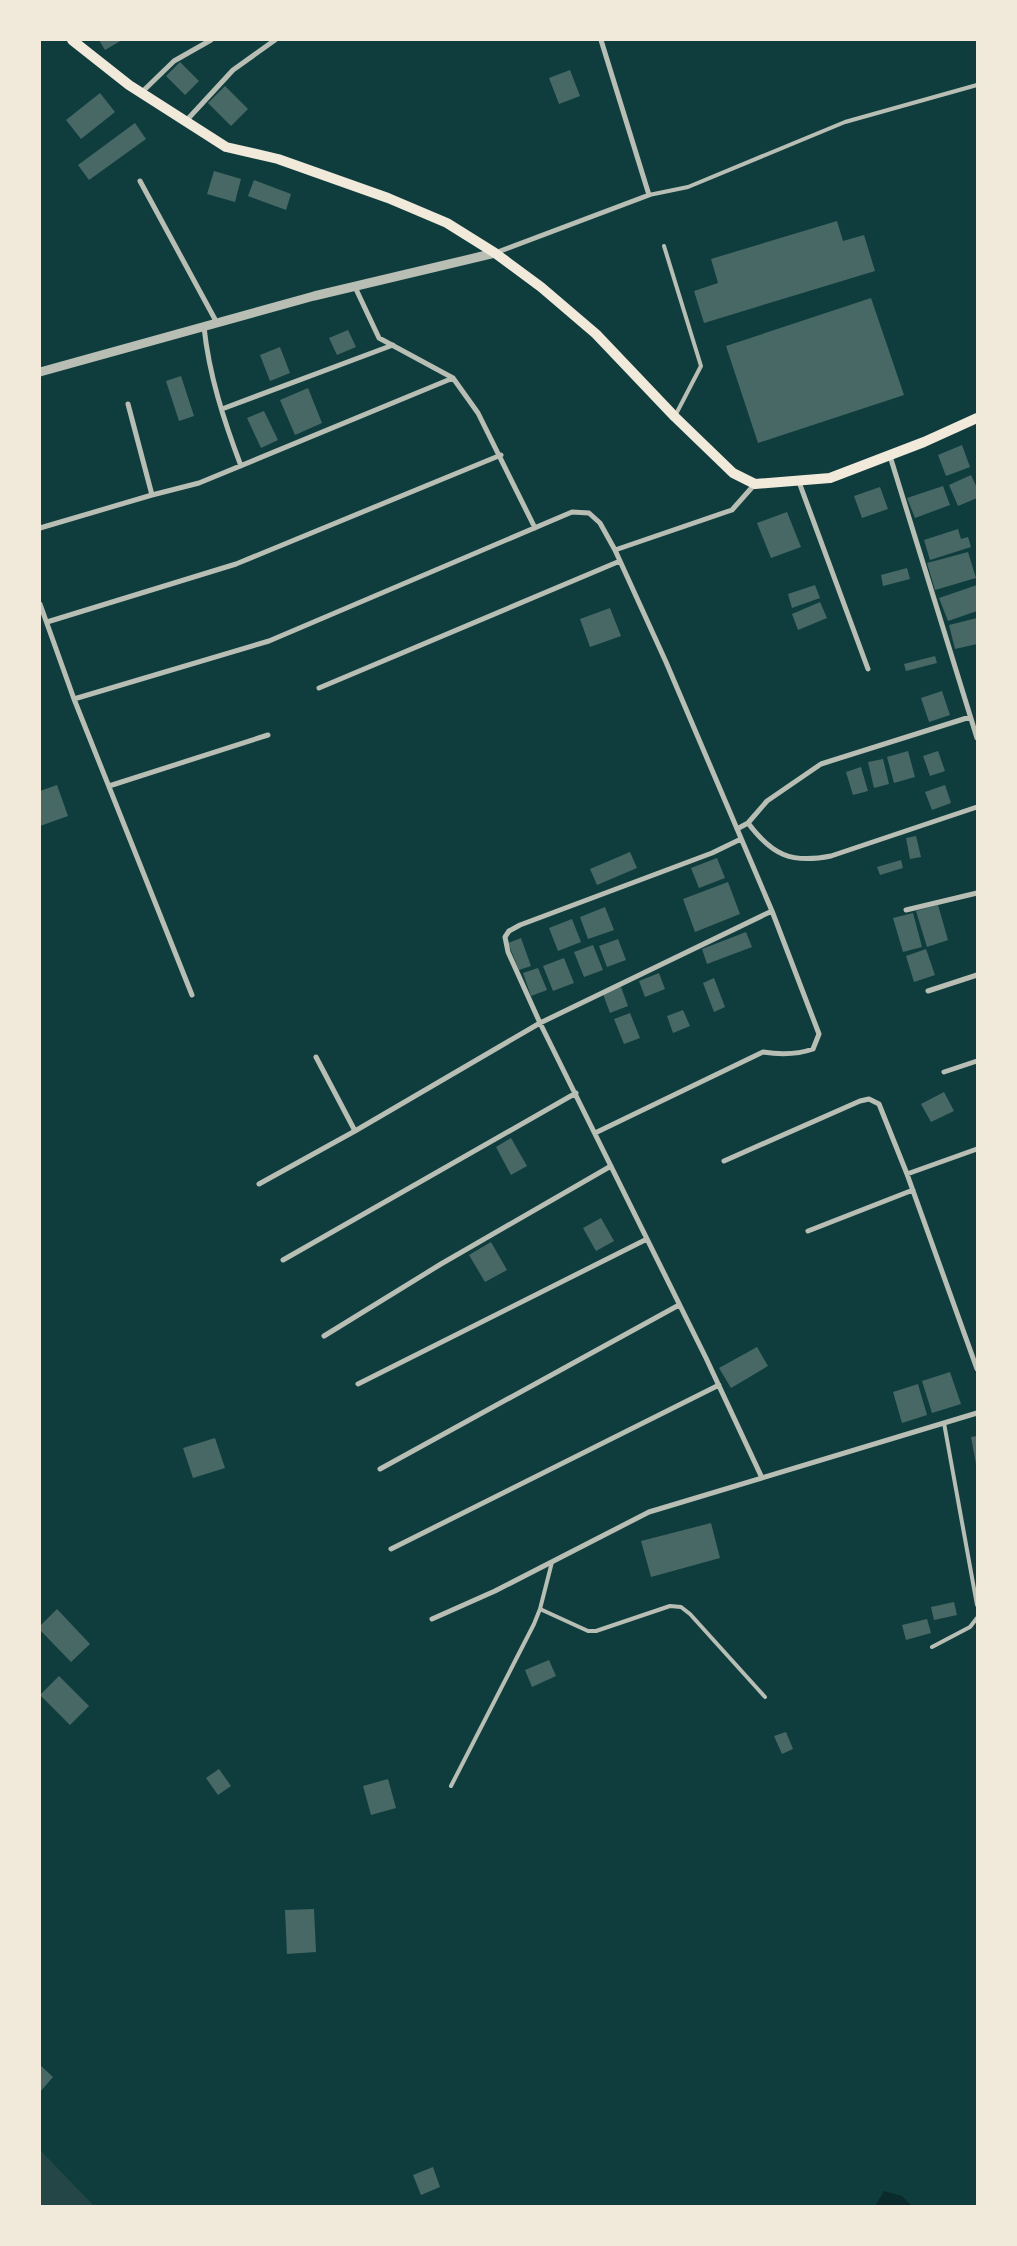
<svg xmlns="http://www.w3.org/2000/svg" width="1017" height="2246" font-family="Overpass,sans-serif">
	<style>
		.green { fill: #244646 }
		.water { fill: #0a2a2b }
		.building { fill: #486865 }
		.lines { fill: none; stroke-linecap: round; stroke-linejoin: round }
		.service { stroke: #b8beb3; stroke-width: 4 }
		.minor { stroke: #b8beb3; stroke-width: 5 }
		.tertiary { stroke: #b8beb3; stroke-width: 9 }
		.secondary { stroke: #f1e9da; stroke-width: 10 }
	</style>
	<rect width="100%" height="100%" fill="#0f3d3e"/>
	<path class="green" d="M 40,2150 L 94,2206 L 40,2206 Z"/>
	<path class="water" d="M 884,2191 L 902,2196 L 912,2206 L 875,2206 Z"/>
	<path class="building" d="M 99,40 L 122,40 L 105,50 Z
		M 180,62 L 199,81 L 185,95 L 166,76 Z
		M 570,70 L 580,96 L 559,104 L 549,78 Z
		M 225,86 L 248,109 L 231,126 L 208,103 Z
		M 100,93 L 115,112 L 81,139 L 66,120 Z
		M 135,123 L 146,139 L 89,180 L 78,165 Z
		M 214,171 L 241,179 L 235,202 L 207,194 Z
		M 254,180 L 291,194 L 286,210 L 248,196 Z
		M 837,221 L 843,241 L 864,235 L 875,271 L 704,323 L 694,291 L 718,283 L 711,259 Z
		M 871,298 L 904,395 L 758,443 L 726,346 Z
		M 348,330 L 356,347 L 337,355 L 329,338 Z
		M 280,347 L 290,373 L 270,381 L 260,355 Z
		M 181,376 L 194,416 L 179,421 L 166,381 Z
		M 308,388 L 322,423 L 295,435 L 280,400 Z
		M 264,411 L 278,440 L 261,448 L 247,418 Z
		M 962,445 L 970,467 L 946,476 L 938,455 Z
		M 971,475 L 977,488 L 977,498 L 958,506 L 949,485 Z
		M 943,486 L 950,505 L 915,518 L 907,498 Z
		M 880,487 L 888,509 L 862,518 L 854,496 Z
		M 787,512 L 801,547 L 771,558 L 757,523 Z
		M 958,529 L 961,539 L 968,537 L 971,547 L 930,560 L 924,540 Z
		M 968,552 L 976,578 L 935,590 L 927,563 Z
		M 907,568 L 910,579 L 883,586 L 881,575 Z
		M 815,585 L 820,598 L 792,608 L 788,594 Z
		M 977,585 L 977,611 L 948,621 L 939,598 Z
		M 820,602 L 827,618 L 798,630 L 792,614 Z
		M 610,608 L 621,636 L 590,647 L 580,619 Z
		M 977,618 L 977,644 L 955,649 L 949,625 Z
		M 935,656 L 937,663 L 906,671 L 904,664 Z
		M 942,691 L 950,715 L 929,722 L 921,698 Z
		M 908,751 L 915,777 L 894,783 L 887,757 Z
		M 938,751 L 945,771 L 930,776 L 923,756 Z
		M 883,759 L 889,784 L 874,788 L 868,762 Z
		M 861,767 L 868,791 L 853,795 L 846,772 Z
		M 57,785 L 68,816 L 40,826 L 40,791 Z
		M 945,785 L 951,803 L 932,810 L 925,792 Z
		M 916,836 L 921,857 L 910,859 L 906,838 Z
		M 630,852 L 637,868 L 597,885 L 590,869 Z
		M 717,858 L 725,878 L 699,888 L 691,868 Z
		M 901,860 L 903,868 L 880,875 L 877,867 Z
		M 728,882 L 740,914 L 695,932 L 683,899 Z
		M 938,905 L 948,940 L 927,947 L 916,911 Z
		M 605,907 L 614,930 L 588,939 L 580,917 Z
		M 913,913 L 922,947 L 903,952 L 893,918 Z
		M 572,919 L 581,942 L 558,951 L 549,928 Z
		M 746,932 L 752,947 L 707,964 L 702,949 Z
		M 521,938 L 531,966 L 519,970 L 508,943 Z
		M 618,939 L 626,960 L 607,967 L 599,946 Z
		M 593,945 L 603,970 L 584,977 L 574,952 Z
		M 926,949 L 935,975 L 914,982 L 906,956 Z
		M 564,958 L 574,983 L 553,991 L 543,966 Z
		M 538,968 L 547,990 L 531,996 L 523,973 Z
		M 659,973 L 665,989 L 645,997 L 639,981 Z
		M 714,978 L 725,1007 L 714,1012 L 703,983 Z
		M 621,987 L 628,1006 L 610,1013 L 603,994 Z
		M 683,1010 L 690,1026 L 673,1033 L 667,1016 Z
		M 630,1013 L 640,1038 L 624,1044 L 614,1019 Z
		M 944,1092 L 954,1111 L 931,1122 L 921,1104 Z
		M 511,1138 L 527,1166 L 511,1175 L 496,1147 Z
		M 601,1218 L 614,1241 L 596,1251 L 583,1228 Z
		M 491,1242 L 507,1270 L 485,1282 L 469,1255 Z
		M 757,1347 L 768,1366 L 731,1388 L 719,1368 Z
		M 950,1372 L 961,1404 L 932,1413 L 922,1381 Z
		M 918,1384 L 927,1415 L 902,1423 L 893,1392 Z
		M 977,1436 L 977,1464 L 976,1464 L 971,1437 Z
		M 215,1438 L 225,1468 L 193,1478 L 183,1448 Z
		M 711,1523 L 720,1558 L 651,1577 L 641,1541 Z
		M 954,1602 L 957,1615 L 934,1620 L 931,1607 Z
		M 57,1609 L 90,1644 L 71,1662 L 40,1630 L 40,1626 Z
		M 927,1619 L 931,1633 L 906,1640 L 902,1625 Z
		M 549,1660 L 556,1676 L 532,1687 L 525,1670 Z
		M 59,1676 L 89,1706 L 70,1725 L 40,1695 Z
		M 786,1732 L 793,1749 L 782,1754 L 774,1736 Z
		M 219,1769 L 231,1786 L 218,1795 L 206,1778 Z
		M 388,1779 L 396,1808 L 371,1815 L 363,1786 Z
		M 314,1909 L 316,1952 L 287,1954 L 285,1910 Z
		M 40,2065 L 53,2077 L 40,2092 Z
		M 433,2167 L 440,2187 L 421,2195 L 413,2175 Z"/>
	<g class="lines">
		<path class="service" d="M 649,195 L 688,187 L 845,122 L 977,85
			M 664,246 L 701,366 L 675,416
			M 944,1423 L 977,1605
			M 540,1609 L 588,1631 L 596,1631 L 670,1606 L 681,1607 L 690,1614 L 765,1697
			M 932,1647 L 970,1627 L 977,1618
			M 451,1786 L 534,1624 L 540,1609 L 552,1562"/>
		<path class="minor" d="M 141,93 L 174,61 L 211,40
			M 185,122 L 233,70 L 275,40
			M 140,181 L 217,323
			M 495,253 L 649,195 L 601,40
			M 355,287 L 379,338 L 453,378 L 478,413 L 535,528
			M 204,327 C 209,375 224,421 241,466
			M 222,409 L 393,345
			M 890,456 L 977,738
			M 799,482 L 868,669
			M 152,495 L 199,483 L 453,378
			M 40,528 L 152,495 L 128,404
			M 40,604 L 74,699 L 192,995
			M 47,622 L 236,564 L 501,455
			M 319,688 L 620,561
			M 74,699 L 269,641 L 572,512 L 589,513 L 600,523 L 615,550
			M 109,786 L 268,735
			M 748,823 C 772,855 791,864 831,856 L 977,807
			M 737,829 L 748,823 L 767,801 L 821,764 L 970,717
			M 741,839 L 712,853 L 520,925 L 509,931 L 505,937 L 508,952 L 540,1023 L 706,1358 L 762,1478
			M 906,910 L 977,893
			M 928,991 L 977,975
			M 316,1057 L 355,1131 L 540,1023 L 772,911 L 666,662 L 615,550 L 732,510 L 755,484
			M 944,1072 L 977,1061
			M 595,1133 L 763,1052 C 781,1055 796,1055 813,1049 L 819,1034 L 772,911
			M 724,1161 L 860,1101 L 869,1099 L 879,1104 L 907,1174 L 977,1369
			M 907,1174 L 977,1149
			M 259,1184 L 355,1131
			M 808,1231 L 913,1190
			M 283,1260 L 576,1093
			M 324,1336 L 441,1264 L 611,1166
			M 358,1384 L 647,1239
			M 380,1469 L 679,1305
			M 391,1549 L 719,1385
			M 432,1619 L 495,1591 L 649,1512 L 977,1413"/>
		<path class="tertiary" d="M 40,372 L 314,296 L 495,253"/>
		<path class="secondary" d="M 72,40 L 129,85 L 226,147 L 278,159 L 388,198 L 447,223 L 495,253 L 541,287 L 596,334 L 675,417 L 733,473 L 755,484 L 830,478 L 924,442 L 977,418"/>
	</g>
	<rect width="1017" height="2246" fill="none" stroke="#f1e9da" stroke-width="82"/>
</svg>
